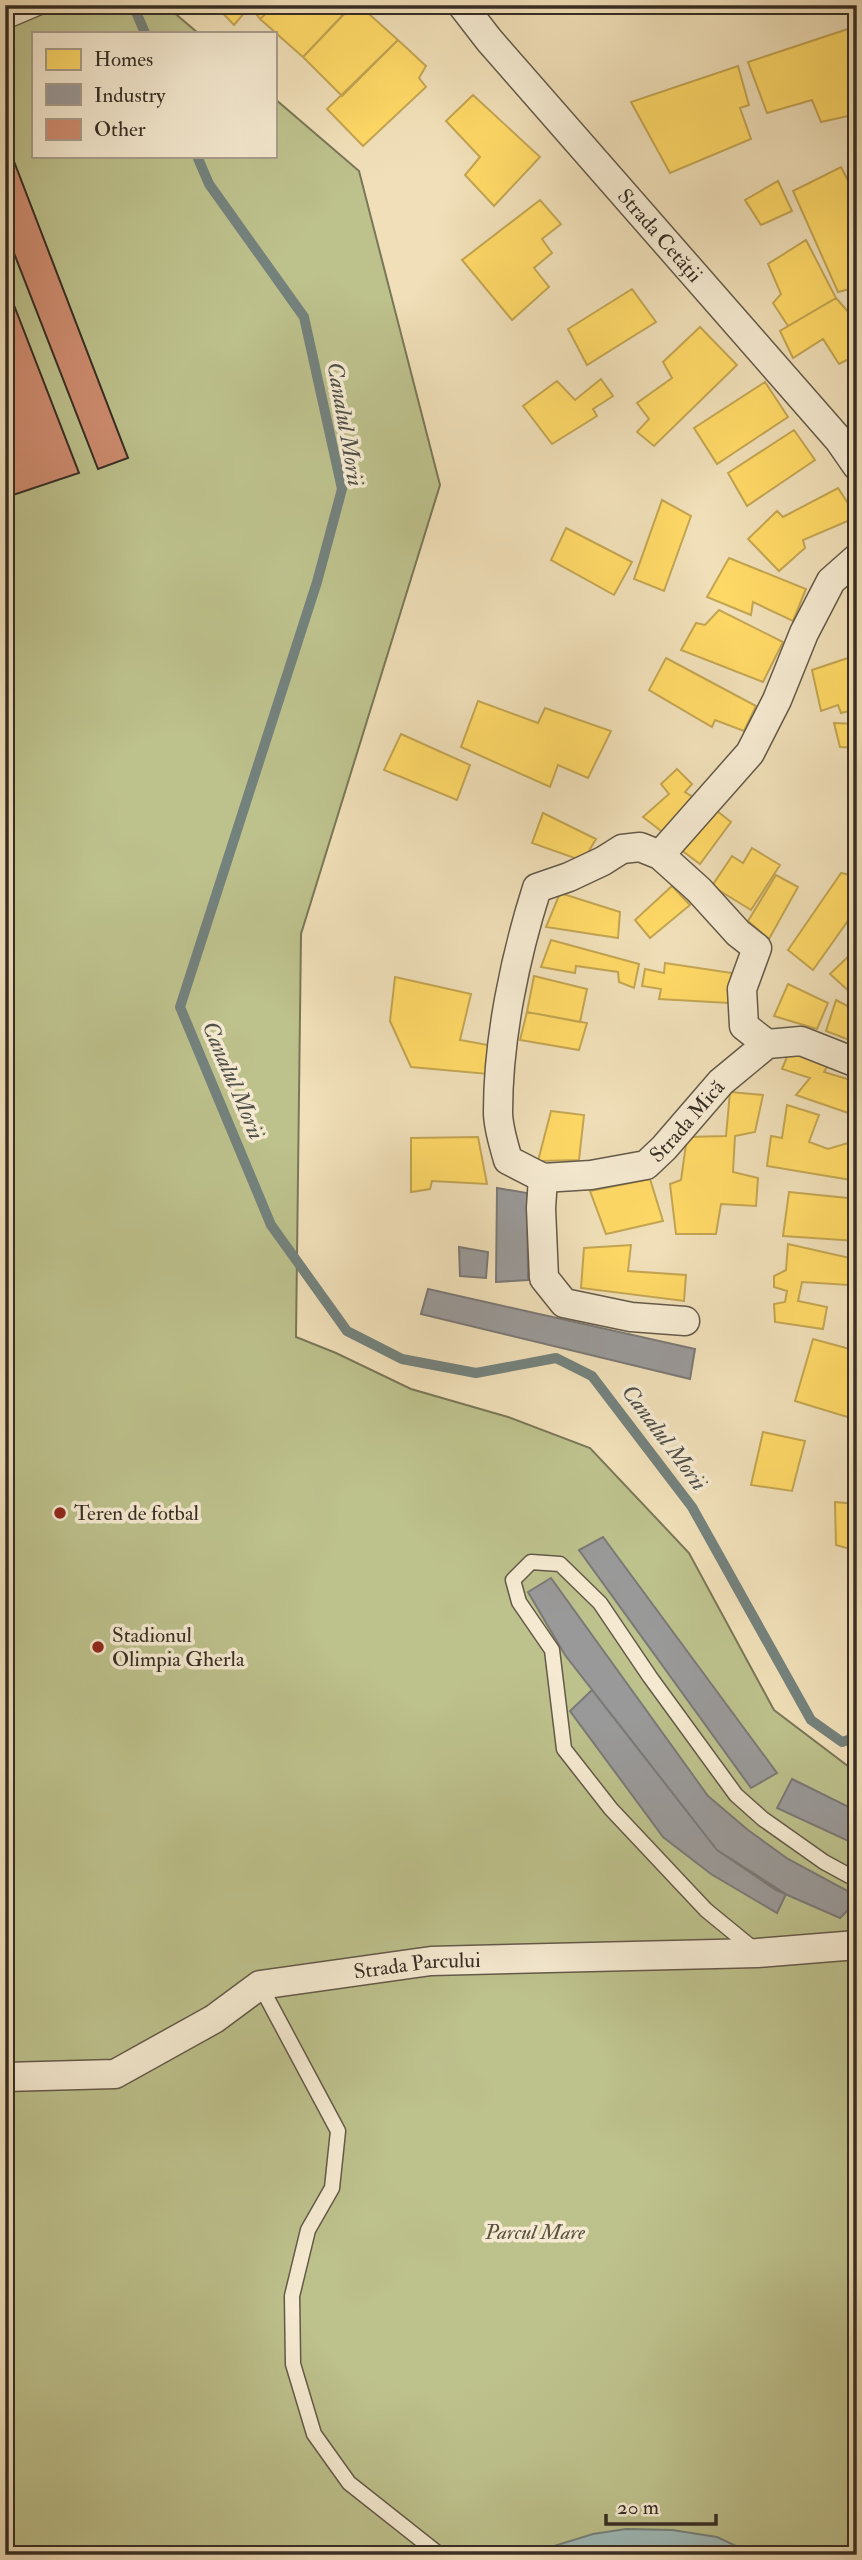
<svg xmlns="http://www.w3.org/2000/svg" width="862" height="2560" font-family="'IM FELL Double Pica',serif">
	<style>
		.green { fill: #bdc18c; stroke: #7a7758; stroke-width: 2 }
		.water { fill: #9ebab9; stroke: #74827d; stroke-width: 2 }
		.homes { fill: #ffd966; stroke: #c3a552; stroke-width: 2 }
		.industry { fill: #999; stroke: #7b7976; stroke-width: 2 }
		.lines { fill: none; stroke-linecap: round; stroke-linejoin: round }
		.stream { stroke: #74827d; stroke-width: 10 }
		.building { fill: #ce8c70; stroke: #362d24; stroke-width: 2 }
		.lane-casing { stroke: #645a49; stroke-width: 17 }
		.street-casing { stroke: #645a49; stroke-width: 31 }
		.lane { stroke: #f5ead1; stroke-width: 14 }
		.street { stroke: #f5ead1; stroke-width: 28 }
		.poi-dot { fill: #8f2418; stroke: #f5ead1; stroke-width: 2.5 }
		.labels { text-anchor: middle; stroke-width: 7; stroke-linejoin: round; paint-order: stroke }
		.street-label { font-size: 21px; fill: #362d24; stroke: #f5ead1 }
		.poi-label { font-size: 21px; fill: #362d24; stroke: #f5ead1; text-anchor: start }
		.park-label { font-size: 21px; font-style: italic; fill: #58523e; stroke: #f5ead1 }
		.water-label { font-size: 23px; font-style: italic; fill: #505049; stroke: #f5ead1 }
	</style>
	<rect width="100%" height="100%" fill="#f0dfb8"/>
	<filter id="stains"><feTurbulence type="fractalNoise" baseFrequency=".00286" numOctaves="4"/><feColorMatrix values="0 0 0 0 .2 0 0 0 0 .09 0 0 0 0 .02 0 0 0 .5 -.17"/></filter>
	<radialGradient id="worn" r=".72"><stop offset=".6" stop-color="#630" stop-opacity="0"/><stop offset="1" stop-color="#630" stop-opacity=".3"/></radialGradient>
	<path class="green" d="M 5,5 L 165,5 L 198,33 L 33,33 L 33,156 L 275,156 L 275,99 L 359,171 L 440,485 L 301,934 L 296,1337 L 336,1353 L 411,1389 L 508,1417 L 590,1448 L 689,1553 L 774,1710 L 857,1773 L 857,2555 L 5,2555 Z"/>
	<path class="water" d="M 626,2529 L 672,2530 L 717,2537 L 755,2555 L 525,2555 L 593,2534 Z"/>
	<path class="homes" d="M 215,5 L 275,5 L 260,19 L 250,6 L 234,25 Z
		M 275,5 L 347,5 L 350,8 L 303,57 L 260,19 Z
		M 352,5 L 359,5 L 398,40 L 342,96 L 303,57 Z
		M 857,26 L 857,114 L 821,122 L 812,100 L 767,113 L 748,62 Z
		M 398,40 L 426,66 L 419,78 L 426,87 L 363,146 L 327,109 Z
		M 738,66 L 749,105 L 740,108 L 751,139 L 670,173 L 631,102 Z
		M 473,95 L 540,157 L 494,206 L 465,175 L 480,157 L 446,121 Z
		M 841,167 L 857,198 L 857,287 L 838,292 L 793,191 Z
		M 778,181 L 792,211 L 761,225 L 745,200 Z
		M 540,200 L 561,224 L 542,239 L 552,253 L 534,268 L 549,287 L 512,320 L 462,260 Z
		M 806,240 L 836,298 L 788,326 L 773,303 L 781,294 L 768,264 Z
		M 632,289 L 656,322 L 587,365 L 568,329 Z
		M 836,298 L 857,322 L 857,355 L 839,364 L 823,339 L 793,358 L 780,331 Z
		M 700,327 L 737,365 L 654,446 L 637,432 L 649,419 L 637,403 L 672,378 L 663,362 Z
		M 601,379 L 613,396 L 593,409 L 597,416 L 552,444 L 523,406 L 557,381 L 575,400 Z
		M 765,382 L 788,417 L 717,464 L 694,428 Z
		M 794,430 L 815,460 L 747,506 L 728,473 Z
		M 838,488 L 857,517 L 803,540 L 805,548 L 779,571 L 748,539 L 777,511 L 783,517 Z
		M 662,500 L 691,516 L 664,591 L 634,579 Z
		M 566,528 L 632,562 L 614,595 L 551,560 Z
		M 729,558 L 806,589 L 793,621 L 753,602 L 751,615 L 707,597 Z
		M 719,610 L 783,642 L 763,682 L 681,650 L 696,623 L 705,625 Z
		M 857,655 L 857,709 L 841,713 L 838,705 L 821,711 L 812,670 Z
		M 666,658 L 756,706 L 744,731 L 715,720 L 712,727 L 649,690 Z
		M 478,701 L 538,723 L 545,708 L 611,731 L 588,778 L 558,765 L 550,787 L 461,747 Z
		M 834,723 L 857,724 L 857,748 L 840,747 Z
		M 401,734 L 470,765 L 457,800 L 384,770 Z
		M 677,769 L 692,784 L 685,792 L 699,801 L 669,837 L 643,817 L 669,794 L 661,784 Z
		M 712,807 L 731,822 L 700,864 L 680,849 Z
		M 543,813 L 596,839 L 583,861 L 532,843 Z
		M 752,848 L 780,865 L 751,910 L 712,886 L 732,856 L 743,863 Z
		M 841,873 L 857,876 L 857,908 L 813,970 L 788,950 Z
		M 776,875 L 798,887 L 769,939 L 748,921 Z
		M 672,886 L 690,905 L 650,938 L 635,920 Z
		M 560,893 L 620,912 L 618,938 L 546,927 Z
		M 551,940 L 639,964 L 634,988 L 619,982 L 618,972 L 576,966 L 575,973 L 541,967 Z
		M 857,948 L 857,987 L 851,993 L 830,974 Z
		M 665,963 L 732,973 L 729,1003 L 659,999 L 661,989 L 642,986 L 645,969 L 664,973 Z
		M 534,976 L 587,989 L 580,1022 L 527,1012 Z
		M 395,977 L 471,994 L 460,1040 L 488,1045 L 488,1074 L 411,1067 L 390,1021 Z
		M 788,984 L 828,1003 L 817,1029 L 774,1016 Z
		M 836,1000 L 857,1011 L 857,1043 L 826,1031 Z
		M 527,1012 L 587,1023 L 579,1050 L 520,1040 Z
		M 789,1052 L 828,1065 L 824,1072 L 857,1082 L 857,1116 L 796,1095 L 810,1078 L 782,1069 Z
		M 730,1092 L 763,1095 L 755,1132 L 735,1136 L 733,1172 L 758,1178 L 756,1206 L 721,1204 L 716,1234 L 676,1234 L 670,1184 L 681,1180 L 687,1137 L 726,1136 Z
		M 787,1105 L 819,1115 L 809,1142 L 828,1149 L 848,1143 L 857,1145 L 857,1181 L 767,1166 L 771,1136 L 782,1138 Z
		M 551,1111 L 584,1115 L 579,1160 L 538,1161 Z
		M 478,1137 L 487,1184 L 432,1181 L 430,1189 L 411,1192 L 411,1138 Z
		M 650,1179 L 663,1221 L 606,1234 L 590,1191 Z
		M 789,1192 L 857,1199 L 857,1241 L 783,1236 Z
		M 788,1244 L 850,1258 L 849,1285 L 802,1282 L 798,1301 L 827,1307 L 823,1329 L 775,1322 L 774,1304 L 785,1302 L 787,1291 L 774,1287 L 774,1276 L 786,1270 Z
		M 631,1245 L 628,1271 L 686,1275 L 684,1301 L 581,1288 L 584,1248 Z
		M 813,1339 L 857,1351 L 857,1420 L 795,1401 Z
		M 763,1432 L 805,1441 L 792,1491 L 751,1485 Z
		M 835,1502 L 857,1504 L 857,1551 L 836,1545 Z"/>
	<path class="industry" d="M 497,1188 L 527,1193 L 528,1280 L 496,1282 Z
		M 459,1247 L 488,1252 L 486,1278 L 460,1276 Z
		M 428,1289 L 695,1349 L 690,1379 L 421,1314 Z
		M 603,1537 L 777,1773 L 751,1788 L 579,1550 Z
		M 551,1578 L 708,1796 L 748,1830 L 788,1859 L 857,1896 L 857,1901 L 840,1918 L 776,1890 L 717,1850 L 565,1655 L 528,1592 Z
		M 592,1690 L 717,1850 L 786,1894 L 777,1913 L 711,1874 L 663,1837 L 570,1711 Z
		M 792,1779 L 857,1811 L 857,1845 L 777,1808 Z"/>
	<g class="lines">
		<path class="stream" d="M 133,5 L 145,33
			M 197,156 L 209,184 L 304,317 L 342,489 L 317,582 L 180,1007 L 271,1225 L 347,1331 L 402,1359 L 476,1373 L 556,1358 L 592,1376 L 692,1507 L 811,1720 L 842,1742 L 857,1737"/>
	</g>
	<path class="building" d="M 5,138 L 128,458 L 98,469 L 5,230 Z
		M 5,282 L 79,473 L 13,495 L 5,473 Z"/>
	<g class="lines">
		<g class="lane-casing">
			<path id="lane" d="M 5,22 L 45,5
				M 756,1951 L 706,1910 L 611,1809 L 564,1749 L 552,1650 L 519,1602 L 513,1580 L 531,1562 L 560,1564 L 600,1603 L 650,1677 L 736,1795 L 763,1819 L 824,1862 L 857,1880
				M 260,1985 L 338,2131 L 332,2188 L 308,2230 L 292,2296 L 293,2364 L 314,2434 L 349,2483 L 440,2555"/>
		</g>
		<g class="street-casing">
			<g id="street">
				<path id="s1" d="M 462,5 L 489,40 L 839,440 L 857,466"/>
				<path d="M 660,855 L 750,753 L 777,700 L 804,633 L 831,581 L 857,558"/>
				<path id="s2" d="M 767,1044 L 744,1026 L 742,989 L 757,948 L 738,933 L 699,890 L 660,855 L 640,847 L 622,849 L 603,861 L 569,877 L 537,888 C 515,957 498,1039 498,1112 C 498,1128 504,1145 508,1160 L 543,1178 L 591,1175 L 646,1165 L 664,1148 L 721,1082 L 767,1044 L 801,1041 L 857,1063"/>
				<path d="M 543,1178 L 541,1208 L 544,1278 L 564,1303 L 631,1317 L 685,1321"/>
				<path id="s3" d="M 5,2077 L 115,2074 L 214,2019 L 260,1985 L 431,1961 L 757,1953 L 857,1945"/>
			</g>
		</g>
		<use href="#lane" class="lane"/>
		<use href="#street" class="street"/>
	</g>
	<g class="poi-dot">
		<circle cx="60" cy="1513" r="7"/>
		<circle cx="98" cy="1647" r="7"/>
	</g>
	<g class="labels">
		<g class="street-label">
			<text dy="7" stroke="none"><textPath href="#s1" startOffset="304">Strada Cetății</textPath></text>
			<text dy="7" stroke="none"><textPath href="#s2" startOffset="859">Strada Mică</textPath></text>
			<text dy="7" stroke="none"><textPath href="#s3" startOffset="439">Strada Parcului</textPath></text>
		</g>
		<g class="poi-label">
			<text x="74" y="1520">Teren de fotbal</text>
			<text x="112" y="1642">Stadionul<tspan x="112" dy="24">Olimpia Gherla</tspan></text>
		</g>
		<g class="park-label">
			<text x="535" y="2239">Parcul Mare</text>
		</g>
		<g class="water-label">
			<text transform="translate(346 424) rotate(80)" y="8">Canalul Morii</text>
			<text transform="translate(234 1080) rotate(67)" y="8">Canalul Morii</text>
			<text transform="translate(665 1437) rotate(53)" y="8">Canalul Morii</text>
		</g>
	</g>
	<rect width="862" height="2560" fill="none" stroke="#f0dfb8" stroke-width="28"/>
	<rect x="7" y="7" width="848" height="2546" fill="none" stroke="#362d24" stroke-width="3.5"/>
	<rect x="14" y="14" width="834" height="2532" fill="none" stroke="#362d24" stroke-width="2"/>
	<rect x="32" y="32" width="245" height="126" fill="#f5ead1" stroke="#a99e8c" stroke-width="2"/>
	<rect x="46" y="49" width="35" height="21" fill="#ffd966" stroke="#a99e8c" stroke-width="2"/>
	<text x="94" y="66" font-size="21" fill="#362d24">Homes</text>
	<rect x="46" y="84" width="35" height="21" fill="#999999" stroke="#a99e8c" stroke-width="2"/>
	<text x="94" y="102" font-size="21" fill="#362d24">Industry</text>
	<rect x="46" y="119" width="35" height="21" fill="#ce8c70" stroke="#a99e8c" stroke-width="2"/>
	<text x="94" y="136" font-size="21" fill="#362d24">Other</text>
	<path d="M606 2514v10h110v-10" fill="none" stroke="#362d24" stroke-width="3.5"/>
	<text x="617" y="2514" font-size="21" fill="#362d24" stroke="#f5ead1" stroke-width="5" paint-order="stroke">20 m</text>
	<rect width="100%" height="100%" filter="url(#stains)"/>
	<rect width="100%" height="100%" fill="url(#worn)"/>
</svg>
